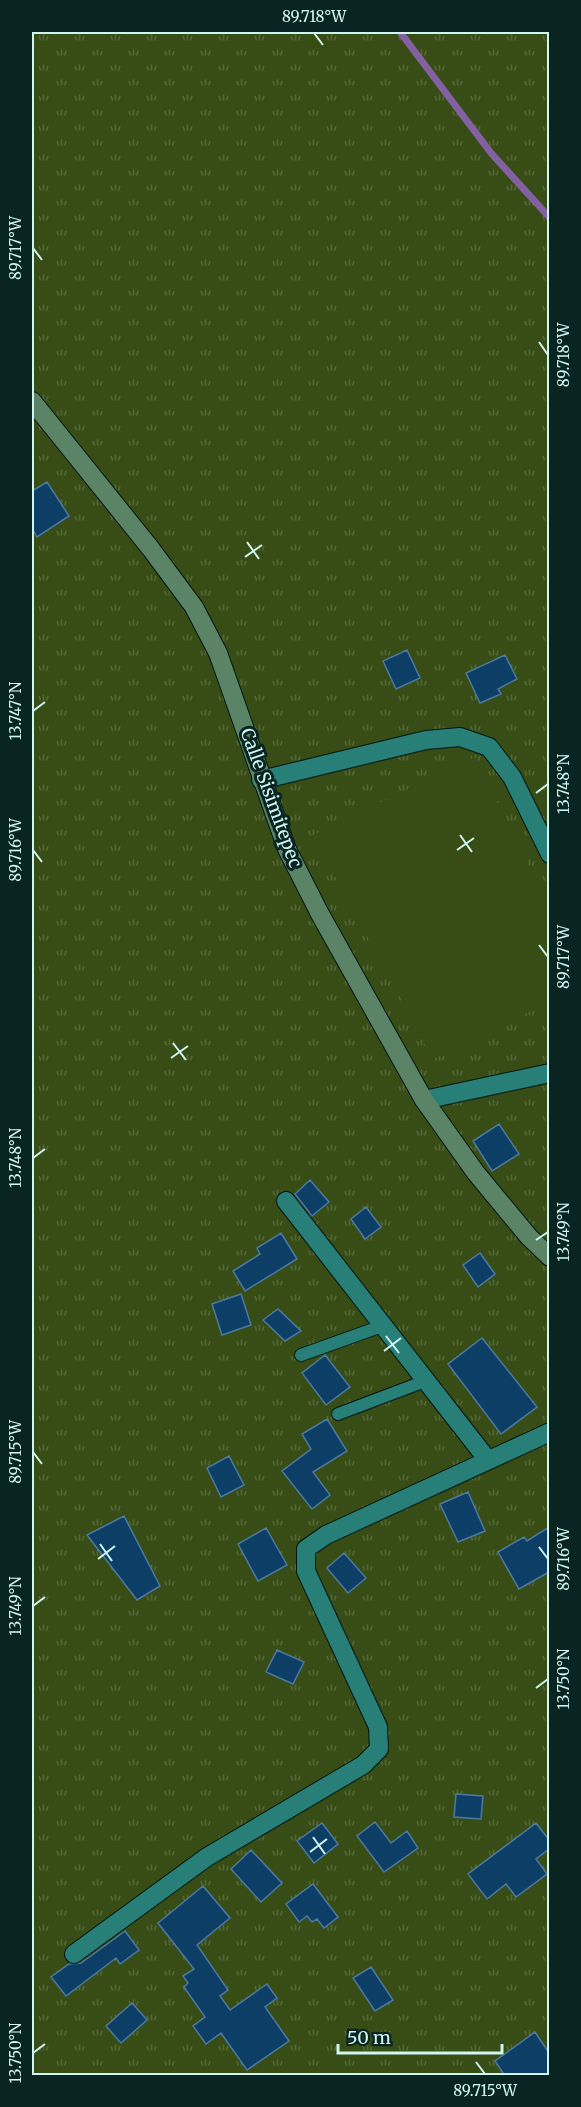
<svg xmlns="http://www.w3.org/2000/svg" width="581" height="2107" font-family="Merriweather,serif">
	<style>
		.park { fill: url(#park-tufts) }
		.garden { fill: #384d16 }
		.lines { fill: none; stroke-linecap: round; stroke-linejoin: round }
		.stream { stroke: #8360a2; stroke-width: 7 }
		.building { fill: #0d3e66; stroke: #4c79a2; stroke-width: 1.5 }
		.lane-casing { stroke: #001614; stroke-width: 14 }
		.street-casing { stroke: #001614; stroke-width: 20 }
		.secondary-casing { stroke: #001614; stroke-width: 20 }
		.lane { stroke: #287f78; stroke-width: 12 }
		.street { stroke: #287f78; stroke-width: 18 }
		.secondary { stroke: #5b8466; stroke-width: 18 }
		.ticks { fill: none; stroke: #cff6f1; stroke-width: 2 }
		.labels { text-anchor: middle; stroke-width: 6; stroke-linejoin: round; paint-order: stroke }
		.street-label { font-size: 18px; fill: #cff6f1; stroke: #092421 }
		.neatline { fill: none; stroke: #cff6f1; stroke-width: 2 }
		.ticks-label { font-size: 15px; text-anchor: middle; fill: #cff6f1 }
	</style>
	<defs>
		<pattern id="park-tufts" width="24" height="20" patternUnits="userSpaceOnUse" patternTransform="scale(1.5)"><rect width="24" height="20" fill="#384d16"/><path d="M3 7l-1-3M5 7V3M7 7l1-3M15 17l-1-3M17 17v-4M19 17l1-3" fill="none" stroke="#546738"/></pattern>
	</defs>
	<rect width="100%" height="100%" fill="#00302d"/>
	<path class="park" d="M 32,32 L 549,32 L 549,2075 L 32,2075 Z"/>
	<path class="garden" d="M 475,757 L 549,907 L 549,1002 L 433,1059 L 313,835 Z"/>
	<g class="lines">
		<path class="stream" d="M 400,32 L 491,153 L 550,218"/>
	</g>
	<path class="building" d="M 47,482 L 69,516 L 37,537 L 32,528 L 32,491 Z
		M 407,650 L 420,678 L 396,689 L 383,661 Z
		M 505,655 L 517,679 L 498,689 L 501,694 L 480,703 L 466,673 Z
		M 499,1124 L 519,1154 L 492,1171 L 473,1141 Z
		M 310,1180 L 329,1202 L 312,1216 L 295,1194 Z
		M 366,1207 L 381,1227 L 365,1239 L 351,1219 Z
		M 281,1233 L 297,1259 L 245,1291 L 233,1271 L 260,1254 L 257,1248 Z
		M 480,1253 L 495,1274 L 478,1287 L 463,1265 Z
		M 241,1294 L 251,1325 L 222,1335 L 212,1304 Z
		M 278,1309 L 301,1331 L 285,1341 L 263,1320 Z
		M 482,1338 L 537,1407 L 501,1434 L 448,1364 Z
		M 325,1355 L 350,1387 L 326,1405 L 302,1373 Z
		M 327,1419 L 347,1451 L 313,1472 L 330,1495 L 312,1509 L 282,1471 L 311,1449 L 302,1434 Z
		M 229,1456 L 244,1485 L 221,1497 L 207,1468 Z
		M 468,1492 L 485,1531 L 458,1542 L 440,1504 Z
		M 124,1516 L 160,1586 L 137,1600 L 87,1535 Z
		M 549,1527 L 549,1572 L 519,1589 L 498,1552 L 524,1537 L 527,1541 Z
		M 266,1528 L 287,1565 L 258,1581 L 238,1544 Z
		M 344,1553 L 366,1578 L 348,1593 L 327,1568 Z
		M 277,1650 L 304,1662 L 293,1684 L 266,1672 Z
		M 456,1794 L 483,1796 L 481,1819 L 454,1817 Z
		M 375,1822 L 391,1843 L 407,1831 L 418,1848 L 384,1872 L 357,1836 Z
		M 322,1823 L 338,1844 L 314,1863 L 297,1841 Z
		M 536,1823 L 549,1840 L 549,1849 L 536,1859 L 547,1874 L 516,1897 L 506,1884 L 487,1899 L 468,1874 Z
		M 251,1850 L 282,1883 L 261,1902 L 231,1869 Z
		M 313,1884 L 338,1917 L 324,1928 L 317,1919 L 312,1922 L 307,1916 L 299,1922 L 286,1904 Z
		M 203,1886 L 230,1918 L 197,1945 L 228,1990 L 220,1996 L 230,2010 L 267,1984 L 277,1998 L 265,2007 L 289,2041 L 247,2070 L 221,2033 L 206,2044 L 193,2026 L 205,2017 L 184,1987 L 188,1983 L 183,1976 L 194,1969 L 158,1923 Z
		M 125,1931 L 139,1950 L 120,1964 L 116,1958 L 66,1996 L 51,1977 L 69,1964 L 81,1963 Z
		M 371,1967 L 393,2000 L 375,2011 L 353,1978 Z
		M 132,2003 L 147,2020 L 121,2043 L 106,2026 Z
		M 535,2032 L 549,2053 L 549,2076 L 505,2076 L 495,2061 Z"/>
	<g class="lines">
		<g class="lane-casing">
			<path id="lane" d="M 301,1355 L 382,1326
				M 338,1414 L 428,1380"/>
		</g>
		<g class="street-casing">
			<path id="street" d="M 261,780 L 426,740 L 460,737 L 489,747 L 512,777 L 550,854
				M 424,1100 L 550,1073
				M 286,1201 L 487,1459
				M 74,1954 L 207,1857 L 363,1765 L 379,1749 L 378,1727 L 306,1571 L 306,1549 L 326,1535 L 550,1432"/>
		</g>
		<g class="secondary-casing">
			<path id="secondary" d="M 32,401 L 151,549 L 194,607 L 218,653 L 287,849 L 320,914 L 424,1100 L 476,1173 L 529,1237 L 550,1257"/>
		</g>
		<use href="#lane" class="lane"/>
		<use href="#street" class="street"/>
		<use href="#secondary" class="secondary"/>
	</g>
	<path class="ticks" d="M 314,33 L 323,45M 33,248 L 42,260M 539,342 L 548,355M 247,542 L 259,559M 245,557 L 262,545M 33,711 L 45,702M 536,793 L 548,784M 460,835 L 472,852M 33,850 L 42,862M 457,850 L 474,838M 539,945 L 548,957M 173,1043 L 186,1060M 171,1058 L 188,1046M 33,1158 L 45,1149M 536,1240 L 548,1232M 386,1336 L 399,1353M 384,1351 L 401,1338M 33,1452 L 42,1464M 100,1544 L 112,1561M 539,1547 L 548,1559M 98,1559 L 115,1546M 33,1606 L 45,1597M 536,1688 L 548,1679M 313,1837 L 325,1854M 310,1852 L 327,1839M 33,2053 L 45,2044M 476,2062 L 485,2074"/>
	<g class="labels">
		<g class="street-label">
			<text transform="translate(271 798) rotate(70)" y="6">Calle Sisimitepec</text>
		</g>
	</g>
	<rect width="581" height="2107" fill="none" stroke="#092421" stroke-width="66"/>
	<path d="M338 2044v9h164v-9" fill="none" stroke="#cff6f1" stroke-width="3"/>
	<text x="347" y="2044" font-size="18" fill="#cff6f1" stroke="#092421" stroke-width="4.5" paint-order="stroke">50 m</text>
	<rect x="33" y="33" width="515" height="2041" class="neatline"/>
	<g class="ticks-label">
		<text x="314" y="22">89.718°W</text>
		<text transform="translate(16 248) rotate(-90)" y="5">89.717°W</text>
		<text transform="translate(564 355) rotate(-90)" y="5">89.718°W</text>
		<text transform="translate(16 711) rotate(-90)" y="5">13.747°N</text>
		<text transform="translate(564 784) rotate(-90)" y="5">13.748°N</text>
		<text transform="translate(16 850) rotate(-90)" y="5">89.716°W</text>
		<text transform="translate(564 957) rotate(-90)" y="5">89.717°W</text>
		<text transform="translate(16 1158) rotate(-90)" y="5">13.748°N</text>
		<text transform="translate(564 1232) rotate(-90)" y="5">13.749°N</text>
		<text transform="translate(16 1452) rotate(-90)" y="5">89.715°W</text>
		<text transform="translate(564 1559) rotate(-90)" y="5">89.716°W</text>
		<text transform="translate(16 1606) rotate(-90)" y="5">13.749°N</text>
		<text transform="translate(564 1679) rotate(-90)" y="5">13.750°N</text>
		<text transform="translate(16 2053) rotate(-90)" y="5">13.750°N</text>
		<text x="485" y="2096">89.715°W</text>
	</g>
</svg>
